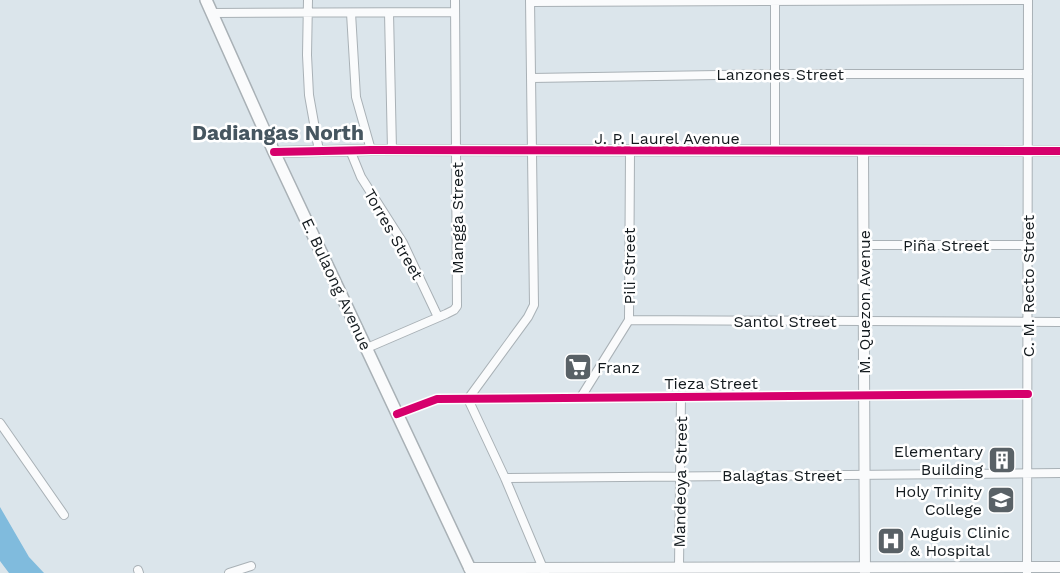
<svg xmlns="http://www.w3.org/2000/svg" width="1060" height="573" font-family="'Work Sans',sans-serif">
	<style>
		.water { fill: #80bbdd }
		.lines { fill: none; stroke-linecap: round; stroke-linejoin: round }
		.minor-casing { stroke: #a9b1b6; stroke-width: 10 }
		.tertiary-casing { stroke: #a9b1b6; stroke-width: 12 }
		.secondary-casing { stroke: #a9b1b6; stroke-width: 14 }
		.minor { stroke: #fafbfc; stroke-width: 8 }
		.tertiary { stroke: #fafbfc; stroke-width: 10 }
		.secondary { stroke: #fafbfc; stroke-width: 11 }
		.cycleway-casing { stroke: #fff; stroke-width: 11 }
		.cycleway { stroke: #d6006c; stroke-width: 8 }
		.labels { text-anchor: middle; stroke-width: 5; stroke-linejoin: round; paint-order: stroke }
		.street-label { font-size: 16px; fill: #131a1e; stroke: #fff }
		.poi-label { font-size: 16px; fill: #131a1e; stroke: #fff; text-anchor: start }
		.district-label { font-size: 21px; font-weight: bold; fill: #465660; stroke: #fff }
	</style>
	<rect width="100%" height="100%" fill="#dbe5eb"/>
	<path class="water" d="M 0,507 L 29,557 L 44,573 L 9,573 L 0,561 Z"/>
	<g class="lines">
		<g class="minor-casing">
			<path id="minor" d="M 308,0 L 307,55 L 309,95 L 319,151
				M 530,0 L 534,305 L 528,317 L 468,399 L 505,478 L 545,573
				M 530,2 L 1024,0
				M 212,13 L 455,12
				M 351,13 L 356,97 L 371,150
				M 389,13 L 392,150
				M 532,78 L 775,74 L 1028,74
				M 350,150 L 361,177 L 403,243 L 438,317
				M 775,151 L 775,0
				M 864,245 L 1028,245
				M 629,320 L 1060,322
				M 367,348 L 446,314 L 454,310 L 457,306 L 455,0
				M 581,397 L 629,320 L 630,152
				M 397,414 L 437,399 L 1028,394
				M 0,423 L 64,515
				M 505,478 L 1060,473
				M 679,567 L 681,397
				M 138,570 L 139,573
				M 229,573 L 251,566
				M 1027,573 L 1028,0"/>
		</g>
		<g class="tertiary-casing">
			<path id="tertiary" d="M 274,152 L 371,150 L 1060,151
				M 863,152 L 865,573
				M 469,568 L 1060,567"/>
		</g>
		<g class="secondary-casing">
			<path id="secondary" d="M 206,0 L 274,152 L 472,573"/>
		</g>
		<use href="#minor" class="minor"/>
		<use href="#tertiary" class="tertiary"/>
		<use href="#secondary" class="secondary"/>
		<g class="cycleway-casing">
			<path id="cycleway" d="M 274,152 L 371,150 L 1060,151
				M 397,414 L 437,399 L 1028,394"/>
		</g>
		<use href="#cycleway" class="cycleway"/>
	</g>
	<defs>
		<g id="supermarket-square" transform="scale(1.4375)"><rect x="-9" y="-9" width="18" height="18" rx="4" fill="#596166" stroke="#fff"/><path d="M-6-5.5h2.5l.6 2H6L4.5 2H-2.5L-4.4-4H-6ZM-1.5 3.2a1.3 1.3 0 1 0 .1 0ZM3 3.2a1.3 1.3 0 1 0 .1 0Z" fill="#fff"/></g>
		<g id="building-square" transform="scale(1.4375)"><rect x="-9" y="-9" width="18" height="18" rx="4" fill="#596166" stroke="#fff"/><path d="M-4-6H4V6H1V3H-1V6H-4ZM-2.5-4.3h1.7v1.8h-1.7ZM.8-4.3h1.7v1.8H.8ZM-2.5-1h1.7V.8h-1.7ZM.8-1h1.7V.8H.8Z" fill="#fff"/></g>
		<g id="university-square" transform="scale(1.4375)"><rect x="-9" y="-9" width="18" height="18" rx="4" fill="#596166" stroke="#fff"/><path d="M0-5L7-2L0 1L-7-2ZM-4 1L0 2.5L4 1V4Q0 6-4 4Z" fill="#fff"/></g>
		<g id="hospital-square" transform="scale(1.4375)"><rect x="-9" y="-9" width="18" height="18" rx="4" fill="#596166" stroke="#fff"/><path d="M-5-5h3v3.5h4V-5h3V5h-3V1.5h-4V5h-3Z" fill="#fff"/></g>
	</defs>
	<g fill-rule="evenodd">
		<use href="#supermarket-square" x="578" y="367"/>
		<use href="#building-square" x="1002" y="460"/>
		<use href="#university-square" x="1001" y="500"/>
		<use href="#hospital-square" x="891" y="541"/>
	</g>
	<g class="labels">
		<g class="street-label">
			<text x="780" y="80">Lanzones Street</text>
			<text x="667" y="144">J. P. Laurel Avenue</text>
			<text transform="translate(457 218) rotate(-90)" y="6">Mangga Street</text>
			<text transform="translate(394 234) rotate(60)" y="6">Torres Street</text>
			<text x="946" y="251">Piña Street</text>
			<text transform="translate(629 266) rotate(-90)" y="6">Pili Street</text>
			<text transform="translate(337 284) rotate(65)" y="6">E. Bulaong Avenue</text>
			<text transform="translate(1028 286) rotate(-90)" y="6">C. M. Recto Street</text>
			<text transform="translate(864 302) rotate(-90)" y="6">M. Quezon Avenue</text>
			<text x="785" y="327">Santol Street</text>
			<text x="711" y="389">Tieza Street</text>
			<text x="782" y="481">Balagtas Street</text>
			<text transform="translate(680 482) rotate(-89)" y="6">Mandeoya Street</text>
		</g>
		<g class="poi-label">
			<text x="597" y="373">Franz</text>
			<text x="983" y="457" text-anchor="end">Elementary<tspan x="983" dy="18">Building</tspan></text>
			<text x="982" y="497" text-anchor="end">Holy Trinity<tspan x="982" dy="18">College</tspan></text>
			<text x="910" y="538">Auguis Clinic<tspan x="910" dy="18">&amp; Hospital</tspan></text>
		</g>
		<g class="district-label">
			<text x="278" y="140">Dadiangas North</text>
		</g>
	</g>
</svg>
